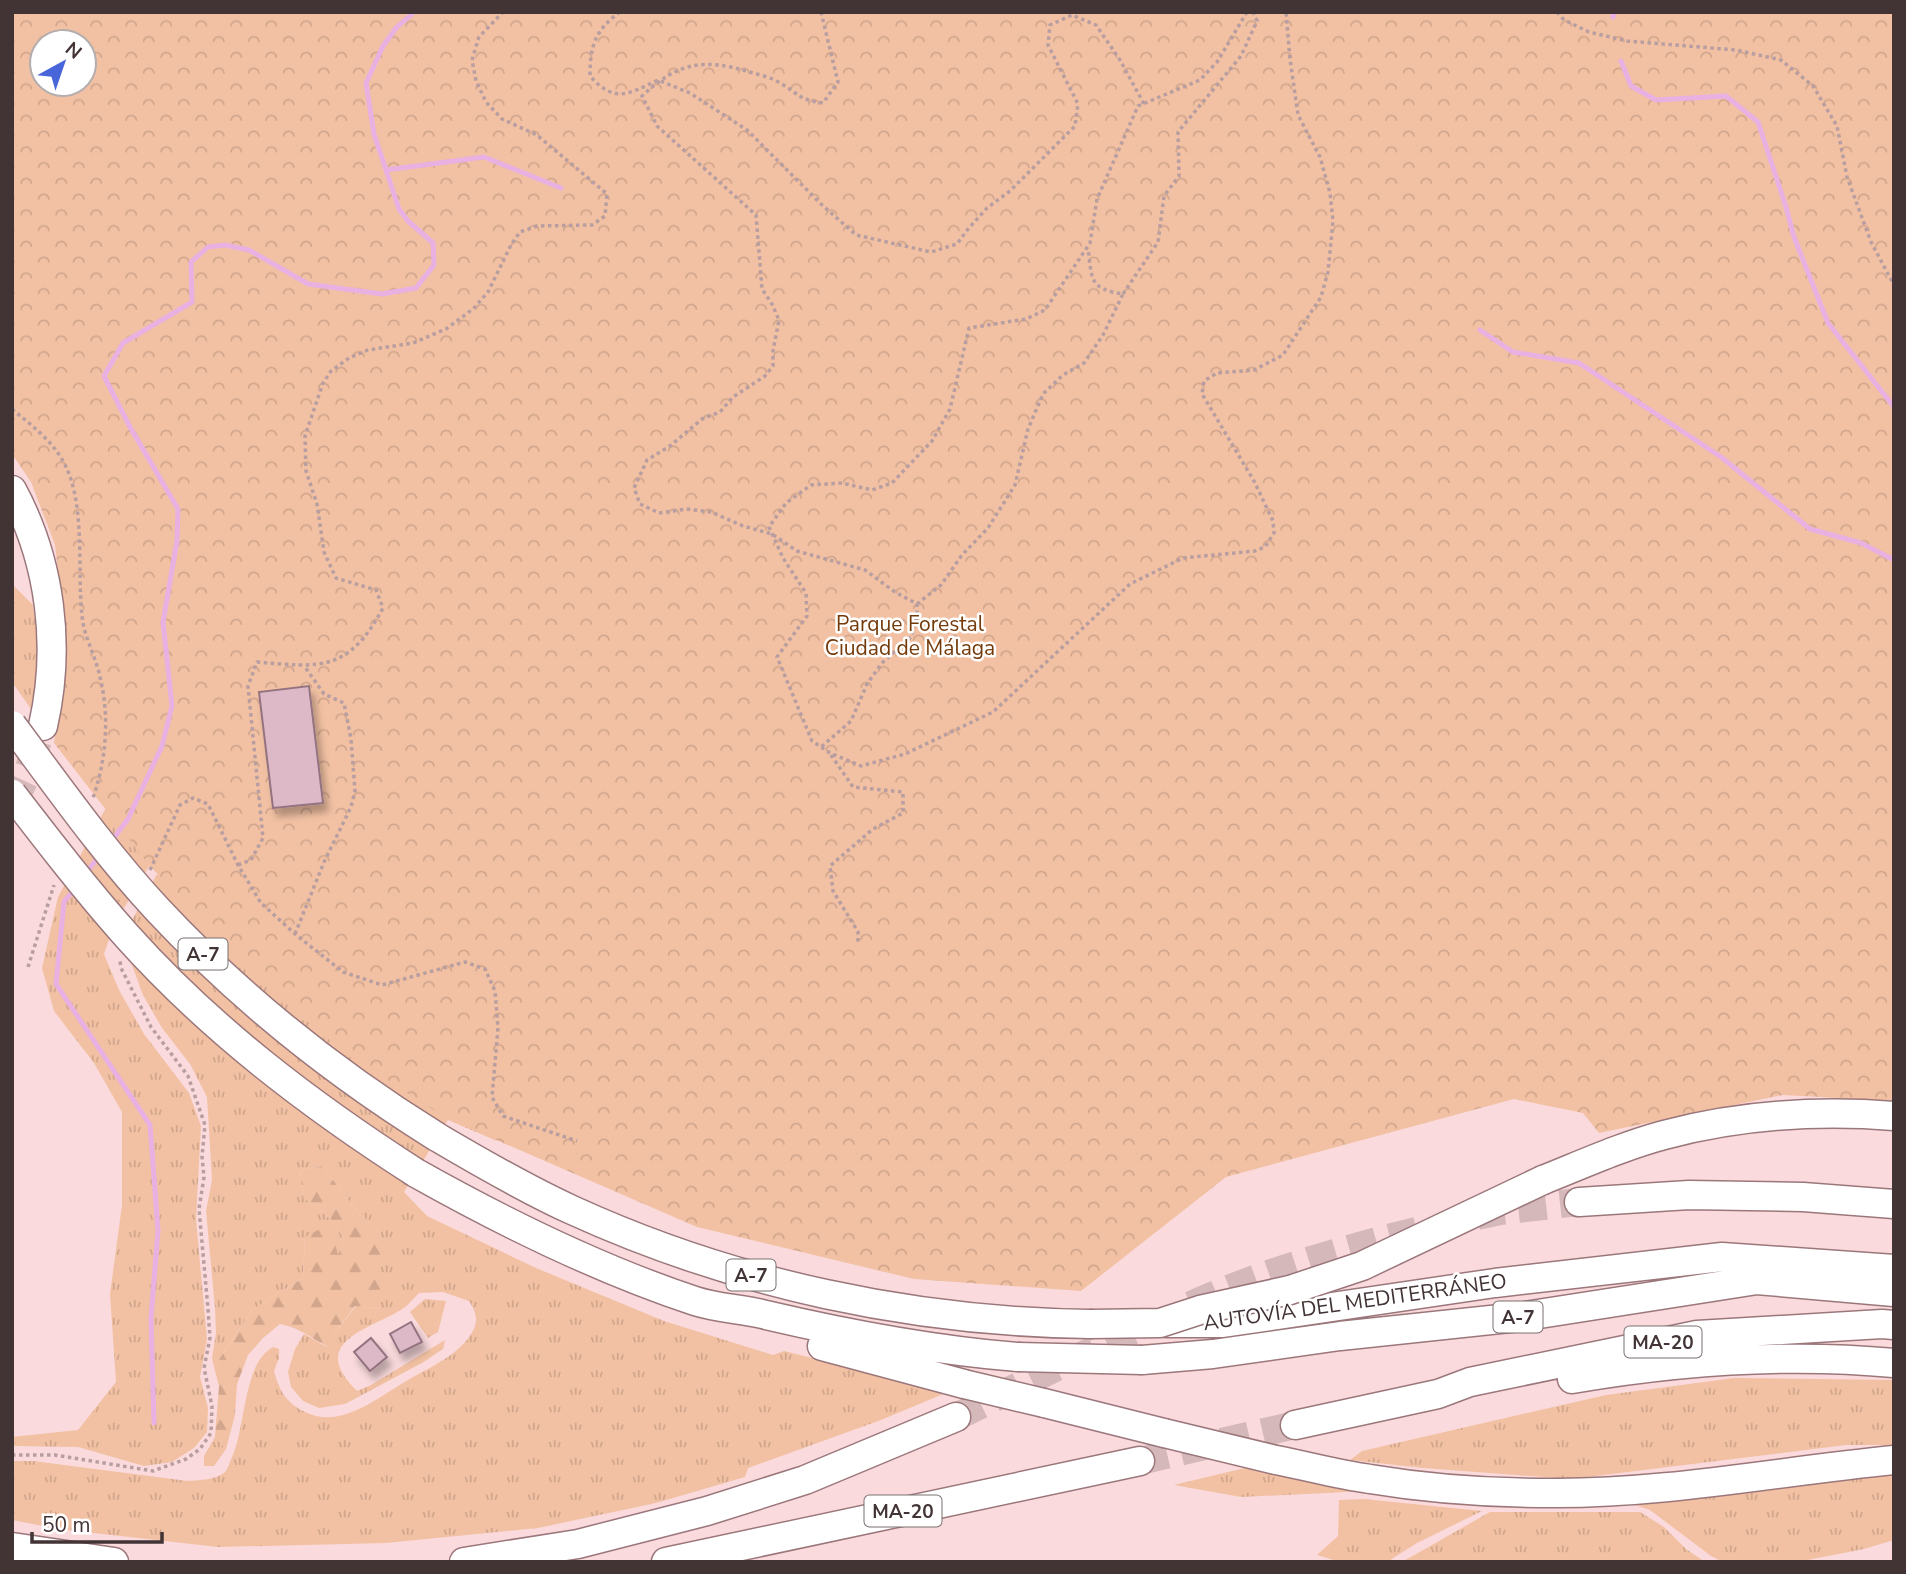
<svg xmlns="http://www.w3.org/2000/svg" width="1906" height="1574" font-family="'Nunito Sans',sans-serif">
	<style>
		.grass { fill: url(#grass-tufts); fill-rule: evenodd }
		.forest { fill: url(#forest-firs) }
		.park { fill: url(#park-crowns); fill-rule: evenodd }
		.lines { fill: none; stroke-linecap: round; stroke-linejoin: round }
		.stream { stroke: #e9b0e2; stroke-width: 5 }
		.building { fill: #ddb9c8; stroke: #947381; stroke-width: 2; filter: url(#shadow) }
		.motorway-tunnel { stroke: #d5b9ba; stroke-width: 28; stroke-dasharray: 28 14; stroke-linecap: butt }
		.motorway-casing { stroke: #9b777b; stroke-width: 31 }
		.path { stroke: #b89ea0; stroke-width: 3.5; stroke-dasharray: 3.5 3.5; stroke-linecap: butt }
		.motorway { stroke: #fff; stroke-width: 28 }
		.motorway-bridge-casing { stroke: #9b777b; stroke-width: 31; stroke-linecap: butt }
		.motorway-bridge { stroke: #fff; stroke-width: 28 }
		.labels { text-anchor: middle; stroke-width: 5; stroke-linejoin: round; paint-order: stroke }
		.shield { fill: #fff; stroke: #7b7071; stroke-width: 2 }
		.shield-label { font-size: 19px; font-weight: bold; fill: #423334 }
		.park-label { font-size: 21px; fill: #743a0a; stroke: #fff }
		.street-label { font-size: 21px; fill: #423334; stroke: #fff }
	</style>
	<defs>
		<pattern id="grass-tufts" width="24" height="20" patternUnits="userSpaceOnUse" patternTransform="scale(1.75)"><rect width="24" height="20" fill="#f2c1a3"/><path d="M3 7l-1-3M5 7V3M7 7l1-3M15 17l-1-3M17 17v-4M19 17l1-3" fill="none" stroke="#d1a68d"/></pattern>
		<pattern id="forest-firs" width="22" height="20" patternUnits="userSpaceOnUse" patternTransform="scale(1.75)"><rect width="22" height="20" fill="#f2c1a3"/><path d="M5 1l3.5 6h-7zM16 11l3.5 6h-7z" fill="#d1a68d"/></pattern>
		<pattern id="park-crowns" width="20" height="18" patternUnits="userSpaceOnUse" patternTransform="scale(1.75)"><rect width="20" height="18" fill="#f2c1a3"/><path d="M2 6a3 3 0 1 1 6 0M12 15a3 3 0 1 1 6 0" fill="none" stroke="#d1a68d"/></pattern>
		<filter id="shadow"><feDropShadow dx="4.5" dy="8" stdDeviation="3.5" flood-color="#0004"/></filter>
	</defs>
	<rect width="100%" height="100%" fill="#fadadc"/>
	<path class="grass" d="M 12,12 L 496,12 L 161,846 L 114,925 L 104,954 L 119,990 L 144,1034 L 189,1093 L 201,1126 L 196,1219 L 207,1339 L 200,1377 L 208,1408 L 207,1432 L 194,1448 L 172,1462 L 144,1466 L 78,1447 L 12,1446 L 12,1437 L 78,1430 L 116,1382 L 110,1294 L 122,1205 L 122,1112 L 94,1063 L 54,1011 L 42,968 L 58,897 L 109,802 ZM 42,42 L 84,42 L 84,84 L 42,84 Z
		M 12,584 L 33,605 L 38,640 L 37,676 L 31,709 L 12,682 Z
		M 157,874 L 497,1141 L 448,1120 L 404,1192 L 427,1216 L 536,1268 L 664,1321 L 773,1355 L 784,1351 L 948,1392 L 881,1420 L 748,1468 L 745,1477 L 656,1503 L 538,1528 L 386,1543 L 218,1547 L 58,1529 L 12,1520 L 12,1461 L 33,1461 L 188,1481 C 200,1480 216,1480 225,1472 C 228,1469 230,1461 232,1457 C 246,1427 243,1363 273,1347 L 279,1349 L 279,1358 L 274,1371 C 279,1390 286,1403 305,1412 C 341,1430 378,1397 408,1380 C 430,1367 465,1353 475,1326 C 478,1317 474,1309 469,1301 L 443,1292 L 419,1293 C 413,1299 407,1307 399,1311 C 365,1331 308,1343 357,1391 L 371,1385 L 445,1340 L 443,1349 L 422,1363 L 345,1404 L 319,1408 L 303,1401 L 291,1387 L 288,1372 L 295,1349 L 304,1334 L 327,1347 L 334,1334 L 356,1306 L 380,1309 L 380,1233 L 357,1211 L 322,1166 L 300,1170 L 303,1197 L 332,1220 L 344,1239 L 338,1256 L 305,1237 L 303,1278 L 252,1310 L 214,1367 L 212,1358 L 216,1333 L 215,1308 L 206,1211 L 212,1180 L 207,1097 L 190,1064 L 162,1028 L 143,995 L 126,949 L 131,922 Z
		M 425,1299 L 446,1301 L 438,1332 L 428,1338 L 410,1312 Z
		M 1734,1378 L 1894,1380 L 1894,1445 L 1846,1445 L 1571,1479 L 1423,1468 L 1350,1460 L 1362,1451 L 1606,1395 Z
		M 215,1437 L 226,1449 L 214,1466 L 204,1466 L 204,1456 Z
		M 1249,1467 L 1368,1491 L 1241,1497 L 1174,1485 Z
		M 1894,1470 L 1894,1540 L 1864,1549 L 1797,1562 L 1723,1562 L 1711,1556 L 1650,1510 L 1635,1505 L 1636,1499 Z
		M 1364,1499 L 1482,1511 L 1417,1543 L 1387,1562 L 1340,1562 L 1317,1555 L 1338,1536 L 1339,1500 Z
		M 1490,1512 L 1640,1512 L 1664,1527 L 1686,1549 L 1705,1562 L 1402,1562 Z"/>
	<path class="forest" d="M 322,1166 L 357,1211 L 380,1233 L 381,1309 L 355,1306 L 334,1334 L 328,1347 C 311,1338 298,1327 280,1324 L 263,1338 L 248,1355 L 237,1384 L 235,1415 L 226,1449 L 215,1437 L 219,1386 L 214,1367 L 252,1310 L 303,1278 L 305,1237 L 322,1228 L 334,1240 L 338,1255 L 344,1239 L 332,1220 L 303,1197 L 300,1170 Z"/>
	<path class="park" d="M 12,12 L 1894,12 L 1894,1101 L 1783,1095 L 1599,1133 L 1583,1113 L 1514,1099 L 1226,1177 L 1081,1291 L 914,1279 L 697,1227 L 448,1119 L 396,1086 L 343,1047 L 236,956 L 149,865 L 54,743 L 63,678 L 64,625 L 55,545 L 31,482 L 12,454 ZM 42,42 L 84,42 L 84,84 L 42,84 Z"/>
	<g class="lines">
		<path class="stream" d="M 1613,17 L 1614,12
			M 1621,61 L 1631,86 L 1656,100 L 1726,96 L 1758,122 L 1786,207 L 1794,237 L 1828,323 L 1894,407
			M 386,170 L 484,157 L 561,188
			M 1480,330 L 1513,352 L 1579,363 L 1721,457 L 1810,529 L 1861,543 L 1894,560
			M 110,843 L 128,819 L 162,746 L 172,706 L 163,622 L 177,541 L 178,509 L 130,427 L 104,376 L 123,343 L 192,302 L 191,262 L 208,247 L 225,245 L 249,250 L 308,284 L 382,294 L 416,288 L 434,265 L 433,243 L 408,221 L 399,209 L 374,134 L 366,83 L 383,46 L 396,28 L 414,12
			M 86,873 L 99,856
			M 74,889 L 64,902 L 56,984 L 150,1125 L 158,1230 L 151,1318 L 154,1423"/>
	</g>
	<path class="building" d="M 309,686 L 323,803 L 273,808 L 259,692 Z
		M 411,1322 L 422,1342 L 400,1353 L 390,1334 Z
		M 371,1338 L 387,1357 L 370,1371 L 354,1352 Z"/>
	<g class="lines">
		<path class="motorway-tunnel" d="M 12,806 L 27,774 L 40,734
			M 1477,1216 L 1500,1211 L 1579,1202
			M 1191,1305 C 1263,1272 1347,1248 1424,1229
			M 956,1417 L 1055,1368 L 1154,1322
			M 1140,1461 L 1295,1425"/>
		<g class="motorway-casing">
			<path id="motorway" d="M 12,490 C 51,562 61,647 43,726
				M 437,1137 C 481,1163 526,1189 572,1210 C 734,1284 913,1322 1090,1324
				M 416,1173 C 505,1223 598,1269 695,1301 C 716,1308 741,1309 762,1314 C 847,1334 931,1350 1018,1357
				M 1543,1180 C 1583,1164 1623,1146 1664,1135 C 1739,1115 1817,1110 1894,1116
				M 1579,1202 L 1689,1195 L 1803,1197 L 1894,1204
				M 1166,1323 L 1223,1323 L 1495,1283 L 1722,1257 L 1894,1269
				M 822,1346 L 964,1384
				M 1142,1360 L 1213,1354 L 1340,1336 L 1519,1317 L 1757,1280 L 1894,1292
				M 1572,1379 C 1678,1361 1787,1353 1894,1363
				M 1044,1403 L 1164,1433
				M 1295,1425 L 1438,1394 L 1470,1382 L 1697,1335 L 1882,1324 L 1894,1325
				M 1276,1460 C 1307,1466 1339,1475 1370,1479 C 1430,1489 1490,1493 1550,1493 C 1665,1494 1780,1471 1894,1460
				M 12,1547 L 114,1562
				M 464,1562 L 578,1544 L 707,1511 L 805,1480 L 956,1417
				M 666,1562 L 1140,1461"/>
		</g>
		<path class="path" d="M 620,12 C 595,30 590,46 590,76 C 615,104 628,94 658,80 L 690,93 L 747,130 L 821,204 L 856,235 L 931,252 L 957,244 L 968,229 L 987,208 L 1010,191 L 1075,126 L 1078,104 L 1048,45 L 1050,25 L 1072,15 L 1096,25 L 1120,60 L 1144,104
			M 821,12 L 838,82 L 823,103 C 797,99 801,95 780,83 C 771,77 759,75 750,72 C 703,58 678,62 642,96 L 657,126 L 756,215 L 762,289 L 772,304 L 779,320 L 773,351 L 773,366 L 765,376 L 733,397 L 720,412 L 702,419 L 670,446 L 647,460 L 634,488 L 640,504 L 659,513 L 686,509 L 711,512 L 743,526 L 772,534 L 797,551 L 865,570 L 895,592 L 917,604 L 917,617 L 911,637 L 882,663 L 867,684 L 851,721 L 821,747
			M 1247,12 L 1217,62 L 1200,80 L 1138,106 L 1097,199 L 1090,243 L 1045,310 L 1026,319 L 969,328 L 950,409 L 932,441 L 892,483 L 872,490 L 842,483 L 811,485 L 786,503 L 769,527 L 783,558 L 806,593 L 807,616 L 777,657 L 812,741 L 830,753 L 861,766 L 905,754 L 993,712 L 1130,584 L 1183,558 L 1255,551 L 1265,547 L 1274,533 L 1273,521 L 1254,481 L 1202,394 L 1204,381 L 1217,373 L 1254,370 L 1283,355 L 1321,297 L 1328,272 L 1333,221 L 1330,193 L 1320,157 L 1298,115 L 1290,59 L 1286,12
			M 1557,12 L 1564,20 L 1589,32 L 1627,41 L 1736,50 L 1781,60 L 1813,86 L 1837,126 L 1847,177 L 1871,242 L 1894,285
			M 1123,294 L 1158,242 L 1164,196 L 1179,176 L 1178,132 L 1241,56 L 1257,21 L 1253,12
			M 12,409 C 32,426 52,440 64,463 C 86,503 77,570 82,616 C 84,637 96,657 100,677 C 110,717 106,761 93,798
			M 917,604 L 941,585 L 962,555 L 988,528 L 1015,485 L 1028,429 L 1043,394 L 1063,375 L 1084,363 L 1103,335 L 1123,294 C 1089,289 1092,279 1088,248
			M 831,755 L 853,787 L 903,792 L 903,813 L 873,829 L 830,866 L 833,891 L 858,932 L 858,945
			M 238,865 L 251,860 L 263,838 L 248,686 L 257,662 C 322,668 349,671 383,608 L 376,590 L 336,578 L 324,552 L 317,504 L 306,471 L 305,436 L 323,383 L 331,371 L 349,358 L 368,350 L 413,343 L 446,329 L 473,309 L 488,292 L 511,245 L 520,232 L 537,226 L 592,225 L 605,216 L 607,194 L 537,135 L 502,119 L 486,102 L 476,81 L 472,60 L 479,37 L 503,12
			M 150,870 L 180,805 L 193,798 L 208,804 L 238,865 L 261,903 L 295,934 L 343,972 L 382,985 L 465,962 L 485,969 L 495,991 L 498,1028 L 492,1097 L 503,1116 L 577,1141
			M 295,934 L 324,862 L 351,807 L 355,791 L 351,739 L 344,703 L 324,694 L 305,667
			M 28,967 L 54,885
			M 12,1455 L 55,1455 L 153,1471 L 186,1459 L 200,1449 L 211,1433 L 212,1406 L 204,1368 L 210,1338 L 208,1309 L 199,1209 L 204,1177 L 202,1157 L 205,1125 L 188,1076 L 151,1027 L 121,968 L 120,961"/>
		<use href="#motorway" class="motorway"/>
		<g class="motorway-bridge-casing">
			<path id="motorway-bridge" d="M 12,725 C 59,788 104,852 157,909 C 240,998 334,1073 437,1137
				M 12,794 C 49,842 86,890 126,935 C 210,1029 310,1105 416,1173
				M 1090,1324 L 1160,1323 L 1200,1310 L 1290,1290 L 1362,1266 L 1543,1180
				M 1018,1357 L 1142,1360
				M 964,1384 L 1044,1403
				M 1164,1433 L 1276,1460"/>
		</g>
		<use href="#motorway-bridge" class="motorway-bridge"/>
	</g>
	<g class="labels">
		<g class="shield">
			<rect x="178.5" y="938.5" width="49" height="31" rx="5"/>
			<rect x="726.5" y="1259.5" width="49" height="31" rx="5"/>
			<rect x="1493.5" y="1301.5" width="49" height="31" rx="5"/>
			<rect x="1624.5" y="1326.5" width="77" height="31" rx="5"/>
			<rect x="864.5" y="1495.5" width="77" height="31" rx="5"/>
		</g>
		<g class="shield-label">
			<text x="203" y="961">A-7</text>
			<text x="751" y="1282">A-7</text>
			<text x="1518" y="1324">A-7</text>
			<text x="1663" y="1349">MA-20</text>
			<text x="903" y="1518">MA-20</text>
		</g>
		<g class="park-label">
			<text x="910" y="631">Parque Forestal<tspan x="910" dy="24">Ciudad de Málaga</tspan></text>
		</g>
		<g class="street-label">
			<text transform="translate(1355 1302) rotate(-8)" y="7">AUTOVÍA DEL MEDITERRÁNEO</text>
		</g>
	</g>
	<rect width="1906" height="1574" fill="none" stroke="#423334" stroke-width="28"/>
	<g transform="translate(63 63) rotate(40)"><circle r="33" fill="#ffffff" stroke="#b3adae" stroke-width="2"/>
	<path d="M0-5L12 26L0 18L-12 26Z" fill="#4866d9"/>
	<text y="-10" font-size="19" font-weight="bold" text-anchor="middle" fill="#423334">N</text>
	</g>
	<path d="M32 1532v10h130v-10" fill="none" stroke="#423334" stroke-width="3.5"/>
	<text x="42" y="1532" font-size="21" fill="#423334" stroke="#ffffff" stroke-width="5" paint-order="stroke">50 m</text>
</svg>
